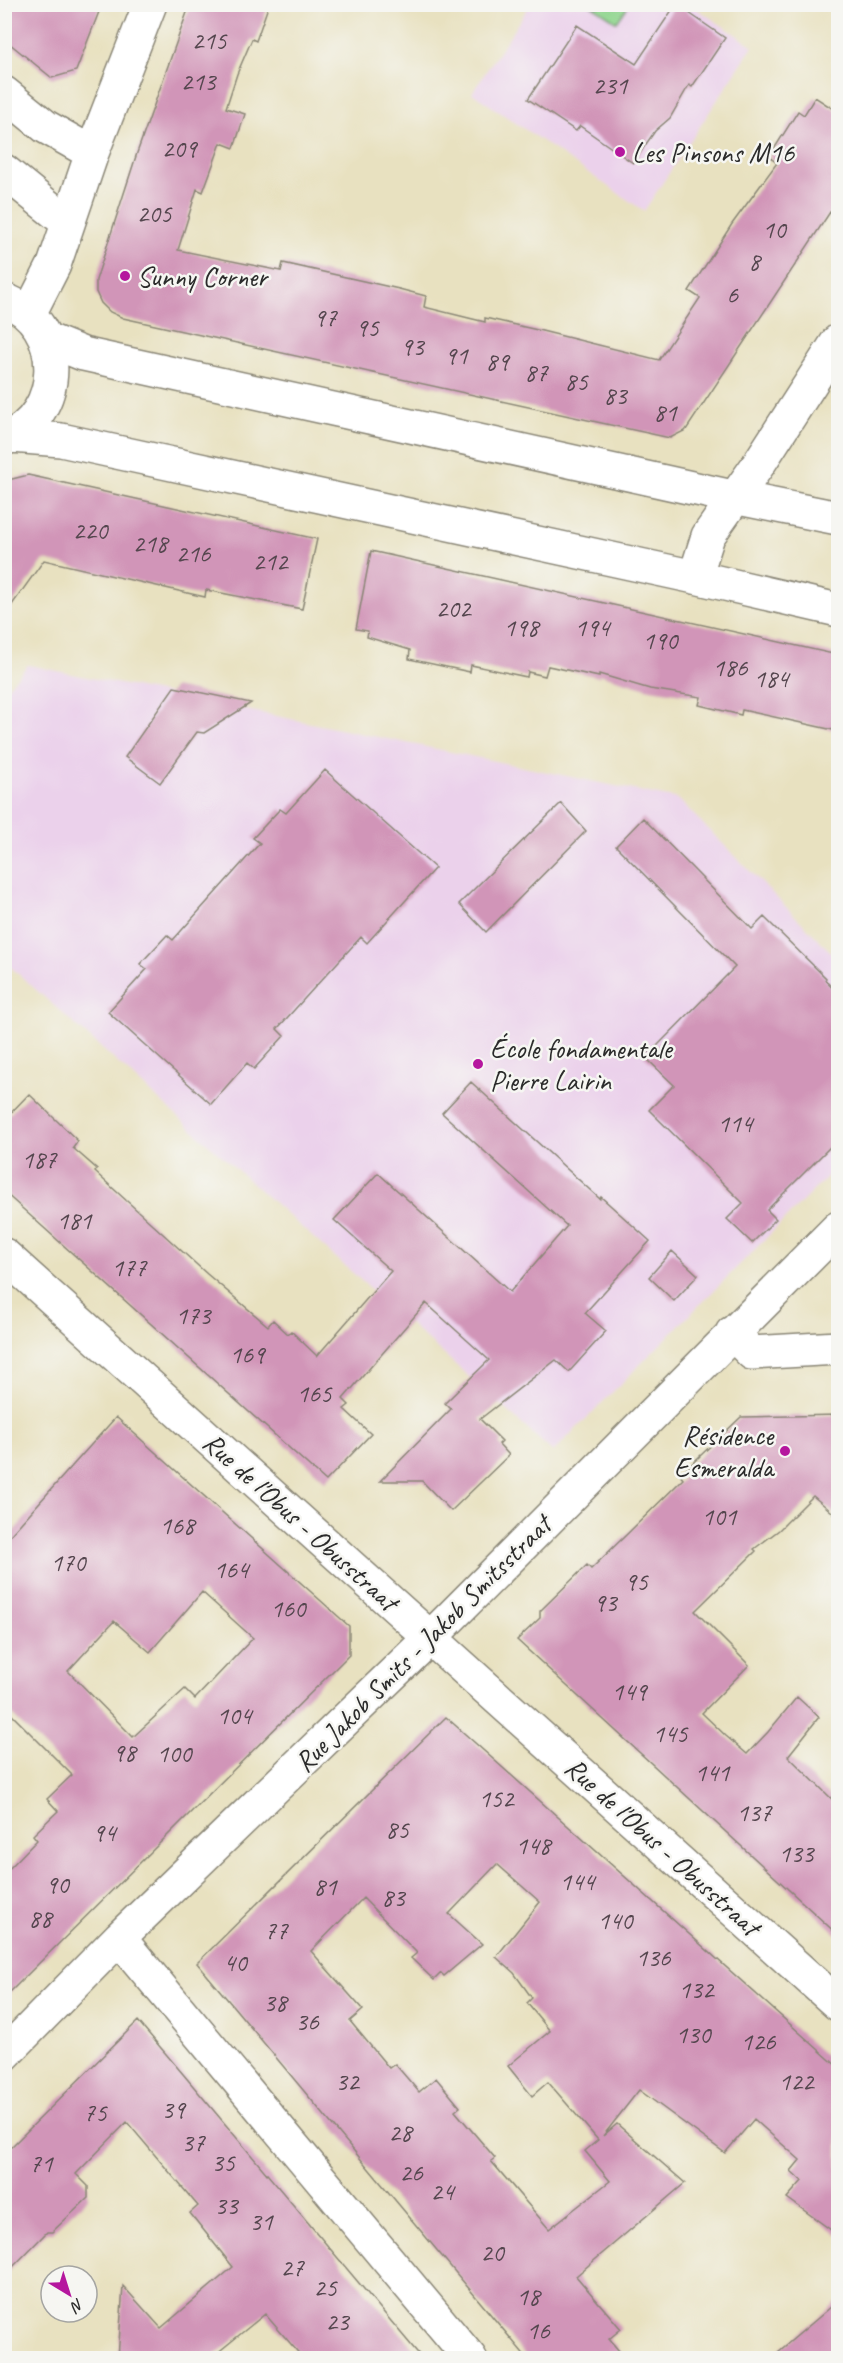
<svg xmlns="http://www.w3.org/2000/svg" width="843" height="2363" font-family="Caveat,sans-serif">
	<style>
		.built { fill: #ebd1eb }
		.green { fill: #90d58e; stroke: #5e805c; stroke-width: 1.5 }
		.building { fill: #d195b8; fill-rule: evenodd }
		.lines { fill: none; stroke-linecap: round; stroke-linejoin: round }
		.minor-casing { stroke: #8a8676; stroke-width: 36 }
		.minor { stroke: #fff; stroke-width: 33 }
		.poi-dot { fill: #b5179e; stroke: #f6f6f2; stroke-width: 2 }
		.labels { text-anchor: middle; stroke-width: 5; stroke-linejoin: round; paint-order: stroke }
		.number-label { font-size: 26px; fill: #54464e }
		.poi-label { font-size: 28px; fill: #2b2b2b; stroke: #f6f6f2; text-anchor: start }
		.street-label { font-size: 28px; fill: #2b2b2b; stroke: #f6f6f2 }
	</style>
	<rect width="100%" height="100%" fill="#f6f6f2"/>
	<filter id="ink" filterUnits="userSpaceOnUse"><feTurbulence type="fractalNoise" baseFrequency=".0167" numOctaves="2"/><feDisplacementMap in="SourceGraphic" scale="12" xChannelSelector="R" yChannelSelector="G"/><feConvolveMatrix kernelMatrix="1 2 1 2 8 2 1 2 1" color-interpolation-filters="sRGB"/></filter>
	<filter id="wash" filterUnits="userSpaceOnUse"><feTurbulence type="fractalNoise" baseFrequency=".008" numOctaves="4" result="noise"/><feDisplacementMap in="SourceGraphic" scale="24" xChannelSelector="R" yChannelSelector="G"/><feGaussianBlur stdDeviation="1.35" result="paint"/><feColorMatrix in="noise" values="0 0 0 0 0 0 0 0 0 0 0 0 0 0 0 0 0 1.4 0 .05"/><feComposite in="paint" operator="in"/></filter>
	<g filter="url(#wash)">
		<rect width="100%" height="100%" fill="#e8e1c0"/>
		<path class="built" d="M 530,5 L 591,5 L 617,22 L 629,5 L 691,5 L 753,46 L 644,211 L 472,93 Z
			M 28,665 L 678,799 L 838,959 L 838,1166 L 553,1452 L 5,962 L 5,690 Z"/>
		<path class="green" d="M 591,5 L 629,5 L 617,22 Z"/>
		<g id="blocks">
			<path class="building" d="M 4,4 L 102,4 L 76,71 L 52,78 L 4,39 Z
				M 190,4 L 269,4 L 256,41 L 252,39 L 237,74 L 226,108 L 245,114 L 234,148 L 221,143 L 203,192 L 197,189 L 178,250 L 281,271 L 283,263 L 399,289 L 426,296 L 424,307 L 485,322 L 485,318 L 542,331 L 659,360 L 700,298 L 689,291 L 732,224 L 777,163 L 769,157 L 798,111 L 804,115 L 815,97 L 838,112 L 838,200 L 686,430 L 670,438 L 123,318 L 110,312 L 101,303 L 96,292 L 96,280 L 137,153 Z
				M 676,4 L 725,38 L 692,87 L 689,85 L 670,118 L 655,131 L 633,163 L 580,126 L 576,131 L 528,99 L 577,25 L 636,64 Z
				M 28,475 L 317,539 L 302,609 L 206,590 L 205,597 L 44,560 L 4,616 L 4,481 Z
				M 371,551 L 838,655 L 838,731 L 742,710 L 741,715 L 699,705 L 701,697 L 650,689 L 599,674 L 599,677 L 548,666 L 545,676 L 528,672 L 527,677 L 471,665 L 470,672 L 409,659 L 410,650 L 367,637 L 368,631 L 356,629 Z
				M 174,687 L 251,703 L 204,733 L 197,732 L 160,783 L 125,757 Z
				M 325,770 L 435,868 L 367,943 L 361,937 L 314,988 L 277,1029 L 284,1036 L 254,1069 L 247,1063 L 211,1104 L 108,1012 L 147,969 L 140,964 L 167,935 L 173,940 L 260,843 L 253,838 L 280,809 L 286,813 Z
				M 561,803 L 586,831 L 486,932 L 459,904 Z
				M 643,818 L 752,929 L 764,917 L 826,978 L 825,980 L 838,994 L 838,1139 L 767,1210 L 776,1219 L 752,1243 L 727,1219 L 743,1203 L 649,1110 L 674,1085 L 644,1056 L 658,1045 L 735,967 L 616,846 Z
				M 471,1082 L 600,1199 L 601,1197 L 650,1241 L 585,1313 L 606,1331 L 569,1372 L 556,1360 L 480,1419 L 502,1441 L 499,1444 L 509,1455 L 451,1511 L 422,1481 L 380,1481 L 451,1409 L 445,1403 L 489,1360 L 426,1303 L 343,1399 L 349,1405 L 344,1409 L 371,1434 L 326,1481 L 4,1192 L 4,1120 L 29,1094 L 78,1141 L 73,1148 L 97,1169 L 95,1172 L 207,1274 L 268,1326 L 273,1320 L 288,1334 L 291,1331 L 317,1356 L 391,1271 L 334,1220 L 378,1173 L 510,1292 L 567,1226 L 442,1113 Z
				M 672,1251 L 698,1275 L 674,1301 L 649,1277 Z
				M 838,1415 L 838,1517 L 813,1496 L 779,1530 L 754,1549 L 756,1551 L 695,1611 L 749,1665 L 702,1713 L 726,1736 L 747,1754 L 768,1732 L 797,1697 L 819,1717 L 788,1756 L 838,1805 L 838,1935 L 517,1640 L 540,1618 L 540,1611 L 587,1565 L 591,1569 L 623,1538 L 683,1479 L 680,1475 L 741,1417 Z
				M 116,1417 L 349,1626 L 349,1655 L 4,1998 L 4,1874 L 37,1840 L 33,1835 L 58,1811 L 47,1799 L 72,1775 L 4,1707 L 4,1542 ZM 202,1592 L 253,1638 L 195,1699 L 185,1689 L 133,1737 L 68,1671 L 114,1621 L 150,1652 Z
				M 446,1717 L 838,2067 L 838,2235 L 787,2198 L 802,2181 L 791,2171 L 800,2160 L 754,2119 L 725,2153 L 639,2090 L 603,2136 L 617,2124 L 685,2183 L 576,2276 L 621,2329 L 609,2339 L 625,2358 L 527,2358 L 197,1963 ZM 497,1864 L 540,1902 L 496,1957 L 514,1973 L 532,1998 L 527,2003 L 550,2031 L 508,2066 L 532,2096 L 548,2082 L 598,2140 L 585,2151 L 610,2181 L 549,2229 L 491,2161 L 495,2158 L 455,2111 L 460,2107 L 436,2078 L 419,2092 L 395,2064 L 389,2068 L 350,2021 L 363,2010 L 311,1951 L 363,1898 L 417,1953 L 411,1958 L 434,1980 L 441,1973 L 444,1976 L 482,1944 L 449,1914 Z
				M 138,2021 L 183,2074 L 422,2358 L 303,2358 L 265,2314 L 211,2358 L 118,2358 L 123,2286 L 161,2328 L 233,2267 L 190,2213 L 198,2206 L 127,2122 L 76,2174 L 88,2186 L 88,2198 L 52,2232 L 47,2232 L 4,2276 L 4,2154 Z
				M 838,2301 L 838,2358 L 771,2358 Z"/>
		</g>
	</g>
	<g filter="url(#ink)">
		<use href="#blocks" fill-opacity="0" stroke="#8a8676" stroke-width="1.5"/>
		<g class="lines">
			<g class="minor-casing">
				<path id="minor" d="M 4,93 L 46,127 L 92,153
					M 4,171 L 68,223
					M 4,300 C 67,321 66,417 4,439
					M 29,314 L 54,265 L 92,153 L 150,4
					M 46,339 L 83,354 L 733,497 L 838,518
					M 12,436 L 61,440 L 695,577 L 838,610
					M 695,577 L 708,536 L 758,465 L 838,341
					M 4,1255 L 838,2004
					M 732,1333 L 752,1353 L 838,1348
					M 119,1938 L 470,2358
					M 4,2055 L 119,1938 L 431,1637 L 838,1228"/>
			</g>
			<use href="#minor" class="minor"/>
		</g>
	</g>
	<g class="poi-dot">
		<circle cx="620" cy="152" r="6"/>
		<circle cx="125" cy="276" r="6"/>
		<circle cx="478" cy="1064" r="6"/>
		<circle cx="785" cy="1451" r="6"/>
	</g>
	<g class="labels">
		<g class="number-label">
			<text x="209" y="49">215</text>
			<text x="198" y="90">213</text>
			<text x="610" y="94">231</text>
			<text x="179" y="157">209</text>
			<text x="154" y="222">205</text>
			<text x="774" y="238">10</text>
			<text x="754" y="270">8</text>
			<text x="732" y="303">6</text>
			<text x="325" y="326">97</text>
			<text x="367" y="336">95</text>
			<text x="412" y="355">93</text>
			<text x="456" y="364">91</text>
			<text x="497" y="370">89</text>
			<text x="536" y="381">87</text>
			<text x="576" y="390">85</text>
			<text x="615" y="404">83</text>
			<text x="665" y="421">81</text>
			<text x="90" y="539">220</text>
			<text x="150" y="552">218</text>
			<text x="193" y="562">216</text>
			<text x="270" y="570">212</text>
			<text x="453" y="617">202</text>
			<text x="521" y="636">198</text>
			<text x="592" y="636">194</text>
			<text x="660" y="649">190</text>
			<text x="730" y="676">186</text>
			<text x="771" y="687">184</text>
			<text x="735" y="1132">114</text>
			<text x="39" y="1168">187</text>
			<text x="74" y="1229">181</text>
			<text x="129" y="1276">177</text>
			<text x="193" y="1324">173</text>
			<text x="247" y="1363">169</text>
			<text x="314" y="1402">165</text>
			<text x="719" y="1525">101</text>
			<text x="177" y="1534">168</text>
			<text x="68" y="1571">170</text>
			<text x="231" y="1578">164</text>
			<text x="636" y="1590">95</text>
			<text x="605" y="1611">93</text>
			<text x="288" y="1617">160</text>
			<text x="629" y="1700">149</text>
			<text x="234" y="1724">104</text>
			<text x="670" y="1742">145</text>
			<text x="124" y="1761">98</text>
			<text x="174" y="1762">100</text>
			<text x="712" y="1781">141</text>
			<text x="496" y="1807">152</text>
			<text x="754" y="1821">137</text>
			<text x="397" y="1838">85</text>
			<text x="104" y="1841">94</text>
			<text x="533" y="1854">148</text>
			<text x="796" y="1862">133</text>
			<text x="577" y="1890">144</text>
			<text x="57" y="1893">90</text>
			<text x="325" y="1895">81</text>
			<text x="393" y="1906">83</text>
			<text x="40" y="1927">88</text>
			<text x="615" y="1929">140</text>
			<text x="276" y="1939">77</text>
			<text x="653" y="1966">136</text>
			<text x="235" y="1971">40</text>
			<text x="696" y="1998">132</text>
			<text x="275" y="2011">38</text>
			<text x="307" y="2030">36</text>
			<text x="693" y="2043">130</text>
			<text x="758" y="2050">126</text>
			<text x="347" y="2090">32</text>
			<text x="796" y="2090">122</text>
			<text x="173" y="2118">39</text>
			<text x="95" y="2121">75</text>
			<text x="400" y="2141">28</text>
			<text x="193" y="2151">37</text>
			<text x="223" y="2171">35</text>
			<text x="41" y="2172">71</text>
			<text x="411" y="2181">26</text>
			<text x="442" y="2200">24</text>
			<text x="226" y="2214">33</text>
			<text x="261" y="2230">31</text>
			<text x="492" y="2261">20</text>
			<text x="292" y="2276">27</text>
			<text x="325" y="2296">25</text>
			<text x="528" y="2305">18</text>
			<text x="337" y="2330">23</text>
			<text x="538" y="2339">16</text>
		</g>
		<g class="poi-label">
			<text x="632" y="162">Les Pinsons M16</text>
			<text x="137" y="286">Sunny Corner</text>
			<text x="490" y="1058">École fondamentale<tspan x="490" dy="32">Pierre Lairin</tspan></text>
			<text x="773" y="1445" text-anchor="end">Résidence<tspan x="773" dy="32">Esmeralda</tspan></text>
		</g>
		<g class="street-label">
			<text transform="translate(301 1521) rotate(42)" y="10">Rue de l'Obus - Obusstraat</text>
			<text transform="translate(422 1643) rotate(-45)" y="10">Rue Jakob Smits - Jakob Smitsstraat</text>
			<text transform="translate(663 1846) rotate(42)" y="10">Rue de l'Obus - Obusstraat</text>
		</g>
	</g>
	<rect width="843" height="2363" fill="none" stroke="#f6f6f2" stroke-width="24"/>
	<g transform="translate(69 2294) rotate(142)"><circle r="28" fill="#f6f6f2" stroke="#a5a5a2" stroke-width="1.5"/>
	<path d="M0-4.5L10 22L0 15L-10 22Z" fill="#b5179e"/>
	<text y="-9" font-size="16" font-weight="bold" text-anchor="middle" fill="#2b2b2b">N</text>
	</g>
</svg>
